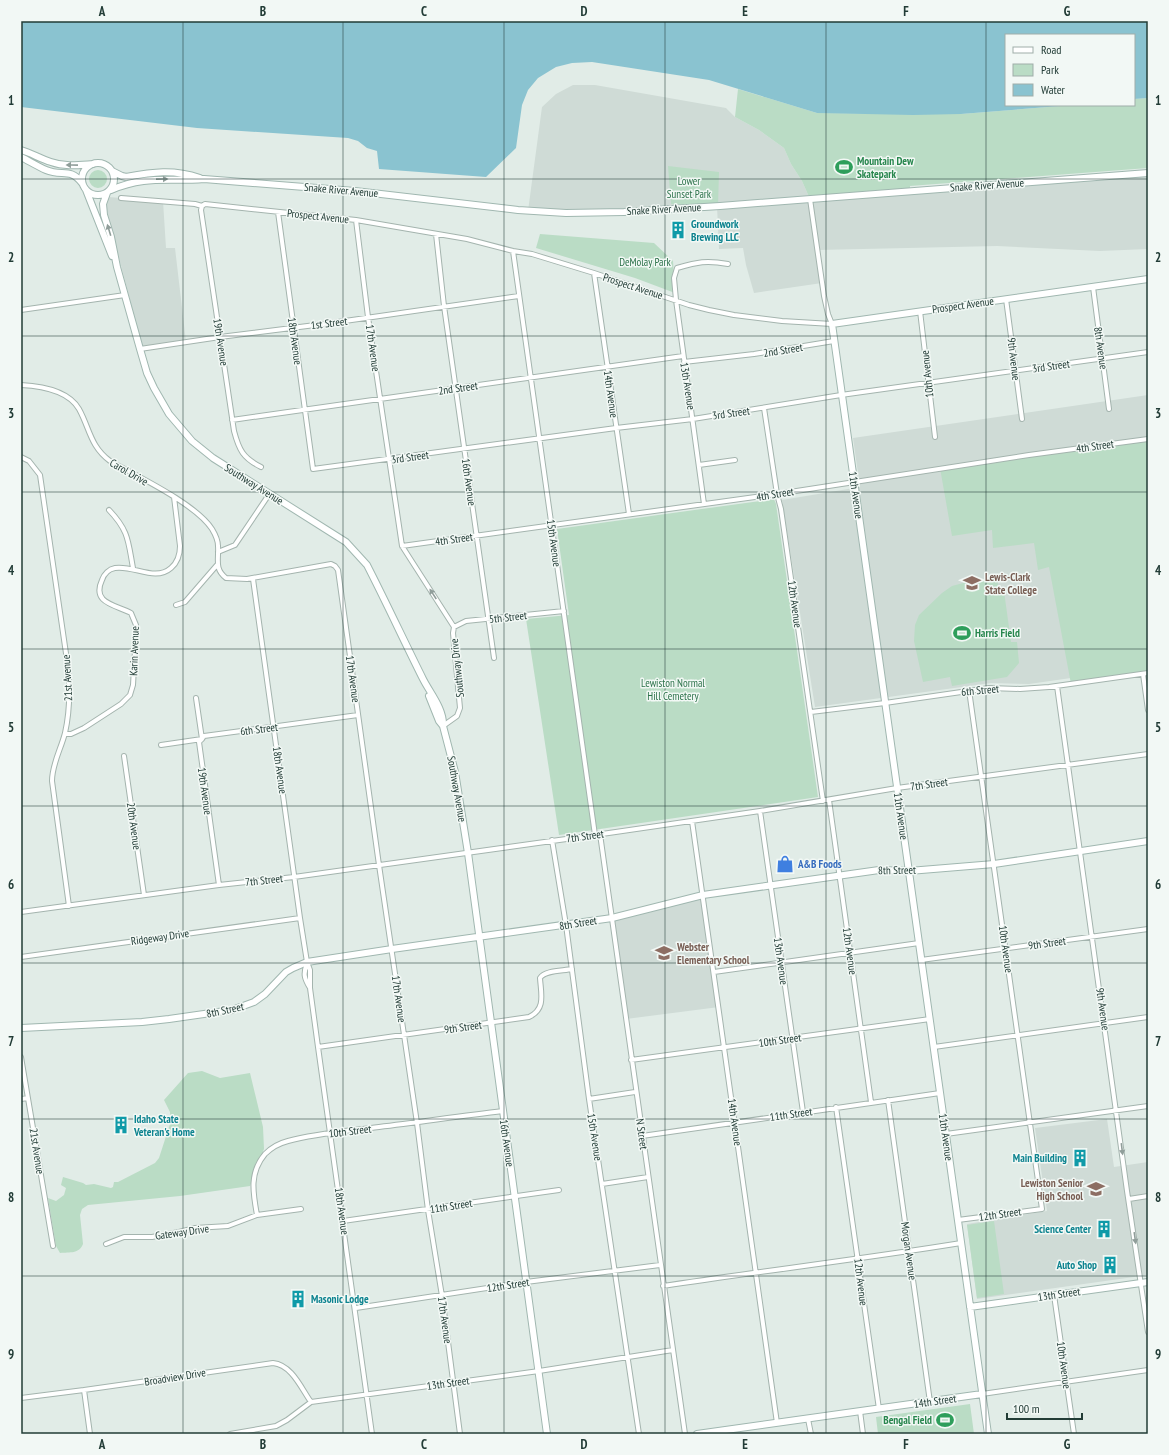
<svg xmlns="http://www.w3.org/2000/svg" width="1169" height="1455" font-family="'PT Sans Narrow',sans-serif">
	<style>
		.built { fill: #cfdbd6 }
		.green { fill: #badcc5 }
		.water { fill: #8ac3d0 }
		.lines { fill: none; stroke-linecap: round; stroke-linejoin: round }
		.street-casing { stroke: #a4b4ae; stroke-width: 6 }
		.secondary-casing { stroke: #a0b7b0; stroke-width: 8 }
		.street { stroke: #fff; stroke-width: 4 }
		.secondary { stroke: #fff; stroke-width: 6 }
		.oneway { fill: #909e9a }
		.grid { fill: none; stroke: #223c36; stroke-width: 1; stroke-opacity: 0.55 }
		.labels { text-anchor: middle; stroke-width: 3; stroke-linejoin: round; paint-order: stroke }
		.leisure-label { font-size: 11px; font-weight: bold; fill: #27864d; stroke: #f2f8f5; text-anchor: start }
		.park-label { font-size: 11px; fill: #2c724a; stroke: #f2f8f5 }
		.street-label { font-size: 11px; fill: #223c36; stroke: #f2f8f5 }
		.culture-label { font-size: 11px; font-weight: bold; fill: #0d838f; stroke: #f2f8f5; text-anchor: start }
		.education-label { font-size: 11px; font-weight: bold; fill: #785e54; stroke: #f2f8f5; text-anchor: start }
		.shop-label { font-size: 11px; font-weight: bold; fill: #366cbe; stroke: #f2f8f5; text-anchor: start }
		.neatline { fill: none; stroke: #223c36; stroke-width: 1.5 }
		.grid-label { font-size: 13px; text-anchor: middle; font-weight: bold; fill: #223c36 }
	</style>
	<rect width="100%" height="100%" fill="#e1ece7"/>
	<path class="built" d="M 573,85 L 595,85 L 726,108 L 735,117 L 759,130 L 784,148 L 791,164 L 802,181 L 810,199 L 1148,173 L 1148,249 L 1100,251 L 997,246 L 818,250 L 822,283 L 754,293 L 746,265 L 743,248 L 719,249 L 717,206 L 663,210 L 528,211 L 542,107 L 556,94 Z
		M 108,197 L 163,201 L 166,248 L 175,248 L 186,342 L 142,346 L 106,208 Z
		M 1148,395 L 1148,667 L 1029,684 L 991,683 L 815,707 L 782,500 L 860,487 L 853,438 Z
		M 703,895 L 719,1007 L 626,1019 L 612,918 Z
		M 1107,1119 L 1114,1167 L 1148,1162 L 1148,1275 L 977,1299 L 967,1224 L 1047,1211 L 1035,1128 Z"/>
	<path class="green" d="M 738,89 L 817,113 L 961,114 L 1073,105 L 1134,105 L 1134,99 L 1148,98 L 1148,168 L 910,186 L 910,191 L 810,199 L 802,181 L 791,164 L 784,148 L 759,130 L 735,117 Z
		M 668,166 L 719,172 L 718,206 L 671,204 Z
		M89 179a9 9 0 1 1 18 0a9 9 0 1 1-18 0Z
		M 540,234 L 654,243 L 673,261 L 675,293 L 635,278 L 536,248 Z
		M 1148,439 L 1148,673 L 1071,684 L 1049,567 L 1038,570 L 1034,543 L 993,548 L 992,530 L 952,536 L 940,468 Z
		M 774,499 L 776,504 L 818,797 L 559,835 L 526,619 L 569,615 L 557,529 Z
		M 997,578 L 999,592 L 1004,591 L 1011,642 L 1017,642 L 1019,663 L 1007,677 L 952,686 L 950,677 L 923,682 L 914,641 L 915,625 L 919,615 L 942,593 L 952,586 L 967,582 Z
		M 202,1071 L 220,1078 L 250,1073 L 263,1127 L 264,1149 L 250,1186 L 180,1196 L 88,1205 L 82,1209 L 80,1215 L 83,1244 C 79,1254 70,1252 60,1253 L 56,1246 L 48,1198 L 56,1201 L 64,1195 L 66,1188 L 61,1185 L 63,1177 L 83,1183 L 86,1185 L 94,1184 L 111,1188 L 113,1187 L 114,1182 L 118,1182 L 155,1163 L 159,1158 L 170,1124 L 170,1112 L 164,1100 L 188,1073 Z
		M 994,1221 L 1004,1294 L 977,1298 L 967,1225 Z
		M 970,1404 L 974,1434 L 878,1434 L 876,1417 Z"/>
	<path class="water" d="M 21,21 L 1148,21 L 1148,98 L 1134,99 L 1134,35 L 1006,35 L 1006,105 L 1073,105 L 961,114 L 913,115 L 817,113 L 709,80 L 592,62 L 572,63 L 556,67 L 538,78 L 528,90 L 522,105 L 516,148 L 486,177 L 379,169 L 377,151 L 367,148 L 358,141 L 348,138 L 197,128 L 21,107 Z"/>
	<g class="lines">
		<g class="street-casing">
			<path id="street" d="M 121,198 L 195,204 L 202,206 L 205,204 L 356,220 L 467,239 L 513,251 L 532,254 L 594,273 L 689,305 L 709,310 L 734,315 L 782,321 L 832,324 L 828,314 L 824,296 L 810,199
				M 202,206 L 201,210 L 234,431 C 239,450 243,458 261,467
				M 278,212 L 313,469 L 616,428 L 693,419 L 841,395 L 1148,352
				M 356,220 L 368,317 L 402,546 L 454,627
				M 436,234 L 444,306 L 494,658
				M 513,251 L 595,835
				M 594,273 L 629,514
				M 1093,287 L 1109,409
				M 1006,299 L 1022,419
				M 21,310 L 125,295
				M 920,311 L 935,437
				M 140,349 L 220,337 L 331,323 L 519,296
				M 684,362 L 754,354 L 834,341
				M 21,385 C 40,386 68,390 79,409 C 90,429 90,446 110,461 C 137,476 196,504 212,529 C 215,534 218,540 218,546 C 219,559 214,569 226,578 L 247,579 L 331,564 L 335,566 L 338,570 L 379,865 L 417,1123 L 428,1210 L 442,1296 L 460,1434
				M 764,408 L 777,494 L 781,509 L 823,801
				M 232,420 L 683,356
				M 21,457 L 29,461 L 40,475 L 68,667 C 70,688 70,711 65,733 C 61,749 52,764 52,781 L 69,906
				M 699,465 L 735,460
				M 704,504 L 676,300 L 674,278 L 677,268 C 698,262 706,260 728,264
				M 109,510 C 129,531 128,541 133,568
				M 402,546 L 777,494 L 1029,455 L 1148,439
				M 218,552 L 235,545 L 270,493
				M 253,579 L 300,918 L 307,962 L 310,970 L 310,988 L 318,1047 L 372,1434
				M 176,605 L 185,602 L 217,565
				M 454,627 L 466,621 L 564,611
				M 1143,674 L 1148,710
				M 1057,686 L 1127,1191 L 1148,1332
				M 196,698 L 202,739 L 199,742 L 219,885
				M 811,712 L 885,703 L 989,688 L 1020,689 L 1049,687 L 1148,673
				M 443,726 L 457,716 L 460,708 L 453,633 L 454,627
				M 65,734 L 71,734 L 84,728 L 121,704 L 130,695 L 133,685 L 136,633 L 136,625 L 131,613 C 117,605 91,604 102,580 C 104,574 109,569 115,568 C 134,565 155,582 171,568 C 178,562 180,555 180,546 L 174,497
				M 161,745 L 202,739 L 204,736 L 358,715
				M 124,756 L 144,895
				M 829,800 L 871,1102
				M 760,811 L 803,1112
				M 692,821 L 777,1423
				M 600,834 L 685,1434
				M 552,840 L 566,925 L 589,1099 L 639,1434
				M 21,912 L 219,885 L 294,877 L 595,835 L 760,811 L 897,788 L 1148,754
				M 21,957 L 300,918
				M 921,960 L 1148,929
				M 307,963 C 303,974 304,978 310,988
				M 714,972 L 919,943
				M 318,1047 L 529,1017 C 546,1009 541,994 540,978 C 545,970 563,971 572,969
				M 934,1047 L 1148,1017
				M 21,1057 L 53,1246
				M 631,1060 L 930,1019
				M 21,1099 L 28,1098
				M 589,1099 L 635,1092
				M 888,1100 L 930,1402
				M 836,1107 L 879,1409
				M 946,1134 L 1148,1106
				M 642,1136 L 940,1093
				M 602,1184 L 648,1177
				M 1129,1199 L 1148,1196
				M 257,1215 C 253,1193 249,1173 265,1154 C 271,1148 280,1143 288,1141 C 318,1133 349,1131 379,1127 C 420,1122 461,1116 503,1111
				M 958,1220 L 1042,1209 L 969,690
				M 343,1221 L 559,1190
				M 106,1244 L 124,1237 L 152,1237 L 179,1232 L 195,1228 L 228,1226 L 257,1215 L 301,1209
				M 663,1286 C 762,1271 862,1259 961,1243
				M 1054,1295 L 1074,1434
				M 356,1308 L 526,1282 L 660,1265
				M 84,1390 L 90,1434
				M 982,1394 L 1148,1370
				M 21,1398 L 84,1390 L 273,1363 C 292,1365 301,1388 311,1402
				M 860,1411 L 863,1434
				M 808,1419 L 811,1434
				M 230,1434 L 276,1426 L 287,1420 L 311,1402 L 539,1371 L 673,1350"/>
		</g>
		<g class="secondary-casing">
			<path id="secondary" d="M 21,150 C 31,153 41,159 51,162 C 65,167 79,165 93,164
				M 21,157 C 29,161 37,166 46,170 C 62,177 70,167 82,183
				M82 179a16 16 0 1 1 32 0a16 16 0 1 1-32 0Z
				M 112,171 L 122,176 L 126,177 C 153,172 173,169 200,178
				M 86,190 L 112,256
				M 111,190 C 146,175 168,182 204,179 L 355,191 L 518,210 L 566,213 L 624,212 L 720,206 L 1148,173
				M 107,193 L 103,204 L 104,215 L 111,237 L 117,267 L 140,349 L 147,373 L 154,388 L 169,414 L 192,441 L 213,458 L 346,542 L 367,565 C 386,602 404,641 423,679 C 430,693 444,709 443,726 L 455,772 L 468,853 L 547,1434
				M 429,696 L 439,721 L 443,726
				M 21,1028 L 142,1022 L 169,1019 L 232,1010 L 254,1002 L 265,994 L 286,972 L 293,968 L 307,962 L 392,949 L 612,918 L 703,895 L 879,870 L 909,871 L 994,864 L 1148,841
				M 970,1307 L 1148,1282
				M 697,1434 L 982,1394
				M 988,1434 L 832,324 L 1148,279"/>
		</g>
		<use href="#street" class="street"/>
		<use href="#secondary" class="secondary"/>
	</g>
	<defs><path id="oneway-solid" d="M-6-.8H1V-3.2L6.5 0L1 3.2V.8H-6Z"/></defs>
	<g class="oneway">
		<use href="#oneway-solid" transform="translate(72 165) rotate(-179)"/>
		<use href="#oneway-solid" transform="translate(162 179) rotate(-1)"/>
		<use href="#oneway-solid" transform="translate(109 230) rotate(-107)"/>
		<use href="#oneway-solid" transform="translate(433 594) rotate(-123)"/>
		<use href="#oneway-solid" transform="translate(1122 1149) rotate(83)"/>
		<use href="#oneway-solid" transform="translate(1135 1238) rotate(82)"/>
	</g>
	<path class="grid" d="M 183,21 L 183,1434M 343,21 L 343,1434M 504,21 L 504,1434M 665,21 L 665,1434M 826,21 L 826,1434M 986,21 L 986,1434M 21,179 L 1148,179M 21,336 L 1148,336M 21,492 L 1148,492M 21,649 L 1148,649M 21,806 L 1148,806M 21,963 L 1148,963M 21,1119 L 1148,1119M 21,1276 L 1148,1276"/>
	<defs>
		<g id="stadium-bare" transform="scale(1.38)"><path d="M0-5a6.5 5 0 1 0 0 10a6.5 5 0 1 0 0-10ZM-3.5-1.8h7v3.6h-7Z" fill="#2e9e5b" stroke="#f2f8f5" stroke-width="2.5" paint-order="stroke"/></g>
		<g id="building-bare" transform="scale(1.38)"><path d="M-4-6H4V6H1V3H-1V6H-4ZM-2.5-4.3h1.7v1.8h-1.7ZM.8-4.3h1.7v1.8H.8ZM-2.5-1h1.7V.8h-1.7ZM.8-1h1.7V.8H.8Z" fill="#0f9aa8" stroke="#f2f8f5" stroke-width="2.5" paint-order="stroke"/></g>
		<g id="university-bare" transform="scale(1.38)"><path d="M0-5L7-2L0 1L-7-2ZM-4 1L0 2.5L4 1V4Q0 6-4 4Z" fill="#8d6e63" stroke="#f2f8f5" stroke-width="2.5" paint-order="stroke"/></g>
		<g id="shop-bare" transform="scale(1.38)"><path d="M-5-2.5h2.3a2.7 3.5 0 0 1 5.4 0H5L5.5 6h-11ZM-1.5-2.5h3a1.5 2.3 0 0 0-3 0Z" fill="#3f7fe0" stroke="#f2f8f5" stroke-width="2.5" paint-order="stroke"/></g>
		<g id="school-bare" transform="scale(1.38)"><path d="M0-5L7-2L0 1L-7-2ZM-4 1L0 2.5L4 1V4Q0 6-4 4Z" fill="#8d6e63" stroke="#f2f8f5" stroke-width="2.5" paint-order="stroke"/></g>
	</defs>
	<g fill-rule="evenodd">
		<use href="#stadium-bare" x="844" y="167"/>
		<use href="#building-bare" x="678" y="230"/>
		<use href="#university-bare" x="972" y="583"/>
		<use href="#stadium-bare" x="962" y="633"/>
		<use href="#shop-bare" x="785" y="864"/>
		<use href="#school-bare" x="664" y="953"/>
		<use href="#building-bare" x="121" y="1125"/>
		<use href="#building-bare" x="1080" y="1158"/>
		<use href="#school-bare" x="1096" y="1189"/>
		<use href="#building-bare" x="1104" y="1229"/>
		<use href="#building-bare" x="1110" y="1265"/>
		<use href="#building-bare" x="298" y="1299"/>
		<use href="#stadium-bare" x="945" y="1420"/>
	</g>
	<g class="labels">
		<g class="leisure-label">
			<text x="857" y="165">Mountain Dew<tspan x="857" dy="13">Skatepark</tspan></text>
			<text x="975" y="637">Harris Field</text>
			<text x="932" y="1424" text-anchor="end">Bengal Field</text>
		</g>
		<g class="park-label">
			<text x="689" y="185">Lower<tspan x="689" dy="13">Sunset Park</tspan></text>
			<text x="645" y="266">DeMolay Park</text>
			<text x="673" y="687">Lewiston Normal<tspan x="673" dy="13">Hill Cemetery</tspan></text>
		</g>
		<g class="street-label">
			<text transform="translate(987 185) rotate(-4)" y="4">Snake River Avenue</text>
			<text transform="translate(341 190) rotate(5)" y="4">Snake River Avenue</text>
			<text transform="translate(664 209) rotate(-3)" y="4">Snake River Avenue</text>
			<text transform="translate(318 216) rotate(6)" y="4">Prospect Avenue</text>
			<text transform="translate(633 286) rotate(18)" y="4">Prospect Avenue</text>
			<text transform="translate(963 305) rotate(-8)" y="4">Prospect Avenue</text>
			<text transform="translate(329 323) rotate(-7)" y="4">1st Street</text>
			<text transform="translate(295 341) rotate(82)" y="4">18th Avenue</text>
			<text transform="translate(221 342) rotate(81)" y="4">19th Avenue</text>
			<text transform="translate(373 348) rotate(82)" y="4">17th Avenue</text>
			<text transform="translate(1101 348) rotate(82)" y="4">8th Avenue</text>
			<text transform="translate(783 350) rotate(-9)" y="4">2nd Street</text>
			<text transform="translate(1014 359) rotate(83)" y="4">9th Avenue</text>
			<text transform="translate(1051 366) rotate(-8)" y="4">3rd Street</text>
			<text transform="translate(927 374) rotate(-96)" y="4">10th Avenue</text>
			<text transform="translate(688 386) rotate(81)" y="4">13th Avenue</text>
			<text transform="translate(458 388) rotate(-8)" y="4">2nd Street</text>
			<text transform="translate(611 394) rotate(82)" y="4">14th Avenue</text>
			<text transform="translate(731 413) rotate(-8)" y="4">3rd Street</text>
			<text transform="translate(1095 446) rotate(-8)" y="4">4th Street</text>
			<text transform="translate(410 457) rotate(-8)" y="4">3rd Street</text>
			<text transform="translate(129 472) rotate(30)" y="4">Carol Drive</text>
			<text transform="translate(469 482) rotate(82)" y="4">16th Avenue</text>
			<text transform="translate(254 484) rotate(32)" y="4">Southway Avenue</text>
			<text transform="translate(775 494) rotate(-9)" y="4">4th Street</text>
			<text transform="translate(856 495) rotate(82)" y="4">11th Avenue</text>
			<text transform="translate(454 539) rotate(-8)" y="4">4th Street</text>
			<text transform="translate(554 543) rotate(82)" y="4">15th Avenue</text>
			<text transform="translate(795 604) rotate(82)" y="4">12th Avenue</text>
			<text transform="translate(508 617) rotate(-6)" y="4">5th Street</text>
			<text transform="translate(134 651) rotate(-88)" y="4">Karin Avenue</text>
			<text transform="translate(457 668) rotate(-96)" y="4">Southway Drive</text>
			<text transform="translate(67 678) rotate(-93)" y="4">21st Avenue</text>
			<text transform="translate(353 679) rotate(82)" y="4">17th Avenue</text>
			<text transform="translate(980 690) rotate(-5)" y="4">6th Street</text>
			<text transform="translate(259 729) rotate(-7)" y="4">6th Street</text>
			<text transform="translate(280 770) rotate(82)" y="4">18th Avenue</text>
			<text transform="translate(929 784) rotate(-8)" y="4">7th Street</text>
			<text transform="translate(457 789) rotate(80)" y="4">Southway Avenue</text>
			<text transform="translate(205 791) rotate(82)" y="4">19th Avenue</text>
			<text transform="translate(901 816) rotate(82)" y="4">11th Avenue</text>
			<text transform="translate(134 826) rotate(82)" y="4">20th Avenue</text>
			<text transform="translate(585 836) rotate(-8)" y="4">7th Street</text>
			<text transform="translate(897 870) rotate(-1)" y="4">8th Street</text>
			<text transform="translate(264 880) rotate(-6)" y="4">7th Street</text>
			<text transform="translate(578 923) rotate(-9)" y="4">8th Street</text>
			<text transform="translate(160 937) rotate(-8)" y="4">Ridgeway Drive</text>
			<text transform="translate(1047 943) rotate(-8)" y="4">9th Street</text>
			<text transform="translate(1006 949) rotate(82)" y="4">10th Avenue</text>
			<text transform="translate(850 951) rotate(82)" y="4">12th Avenue</text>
			<text transform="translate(781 961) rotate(82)" y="4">13th Avenue</text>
			<text transform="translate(399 999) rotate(82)" y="4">17th Avenue</text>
			<text transform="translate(1103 1009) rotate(82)" y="4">9th Avenue</text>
			<text transform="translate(225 1010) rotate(-12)" y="4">8th Street</text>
			<text transform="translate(463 1027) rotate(-8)" y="4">9th Street</text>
			<text transform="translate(780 1040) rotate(-8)" y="4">10th Street</text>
			<text transform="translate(791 1114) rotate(-8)" y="4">11th Street</text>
			<text transform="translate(735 1122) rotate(82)" y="4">14th Avenue</text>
			<text transform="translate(350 1131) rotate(-7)" y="4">10th Street</text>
			<text transform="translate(642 1134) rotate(82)" y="4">N Street</text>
			<text transform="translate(595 1137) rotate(81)" y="4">15th Avenue</text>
			<text transform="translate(946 1137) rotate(82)" y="4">11th Avenue</text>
			<text transform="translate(507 1143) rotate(82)" y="4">16th Avenue</text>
			<text transform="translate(37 1151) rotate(81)" y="4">21st Avenue</text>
			<text transform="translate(451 1206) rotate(-9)" y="4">11th Street</text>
			<text transform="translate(342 1211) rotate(82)" y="4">18th Avenue</text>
			<text transform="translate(1000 1214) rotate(-8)" y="4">12th Street</text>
			<text transform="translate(182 1232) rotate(-8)" y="4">Gateway Drive</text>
			<text transform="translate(909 1251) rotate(82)" y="4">Morgan Avenue</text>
			<text transform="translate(861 1282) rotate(83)" y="4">12th Avenue</text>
			<text transform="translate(508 1285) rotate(-9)" y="4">12th Street</text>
			<text transform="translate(1059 1294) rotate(-8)" y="4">13th Street</text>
			<text transform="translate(445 1320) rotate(82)" y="4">17th Avenue</text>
			<text transform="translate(1064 1365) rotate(82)" y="4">10th Avenue</text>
			<text transform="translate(175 1377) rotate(-9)" y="4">Broadview Drive</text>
			<text transform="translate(448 1383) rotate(-8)" y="4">13th Street</text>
			<text transform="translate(935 1401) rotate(-8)" y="4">14th Street</text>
		</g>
		<g class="culture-label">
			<text x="691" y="228">Groundwork<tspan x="691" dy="13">Brewing LLC</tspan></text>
			<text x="134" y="1123">Idaho State<tspan x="134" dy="13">Veteran's Home</tspan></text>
			<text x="1067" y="1162" text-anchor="end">Main Building</text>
			<text x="1091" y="1233" text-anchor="end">Science Center</text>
			<text x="1097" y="1269" text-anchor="end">Auto Shop</text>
			<text x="311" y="1303">Masonic Lodge</text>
		</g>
		<g class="education-label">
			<text x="985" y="581">Lewis-Clark<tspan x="985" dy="13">State College</tspan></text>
			<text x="677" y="951">Webster<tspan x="677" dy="13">Elementary School</tspan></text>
			<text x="1083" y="1187" text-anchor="end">Lewiston Senior<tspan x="1083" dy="13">High School</tspan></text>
		</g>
		<g class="shop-label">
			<text x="798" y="868">A&amp;B Foods</text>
		</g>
	</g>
	<rect width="1169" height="1455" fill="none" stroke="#f2f8f5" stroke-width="44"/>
	<rect x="1005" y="34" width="130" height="72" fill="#f2f8f5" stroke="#9fada9"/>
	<rect x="1013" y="47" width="20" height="6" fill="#ffffff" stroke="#9fada9"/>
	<text x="1041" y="54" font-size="12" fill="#223c36">Road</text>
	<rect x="1013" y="64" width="20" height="12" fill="#badcc5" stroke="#9fada9"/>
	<text x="1041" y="74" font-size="12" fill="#223c36">Park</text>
	<rect x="1013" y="84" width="20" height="12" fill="#8ac3d0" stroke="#9fada9"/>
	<text x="1041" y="94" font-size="12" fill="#223c36">Water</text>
	<path d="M1007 1413v6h75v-6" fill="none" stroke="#223c36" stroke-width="2"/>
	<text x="1013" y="1413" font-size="12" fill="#223c36" stroke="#f2f8f5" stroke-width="3" paint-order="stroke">100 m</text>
	<rect x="22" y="22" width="1125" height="1411" class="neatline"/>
	<g class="grid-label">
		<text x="102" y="16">A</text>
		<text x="263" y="16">B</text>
		<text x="424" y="16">C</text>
		<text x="584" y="16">D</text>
		<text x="745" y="16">E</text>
		<text x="906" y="16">F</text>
		<text x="1067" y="16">G</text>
		<text x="11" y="105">1</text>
		<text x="1158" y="105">1</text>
		<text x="11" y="262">2</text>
		<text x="1158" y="262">2</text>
		<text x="11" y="418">3</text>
		<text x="1158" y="418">3</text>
		<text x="11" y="575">4</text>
		<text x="1158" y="575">4</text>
		<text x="11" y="732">5</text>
		<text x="1158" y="732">5</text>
		<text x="11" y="889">6</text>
		<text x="1158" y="889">6</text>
		<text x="11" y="1046">7</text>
		<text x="1158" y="1046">7</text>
		<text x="11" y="1202">8</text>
		<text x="1158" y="1202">8</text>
		<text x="11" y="1359">9</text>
		<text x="1158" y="1359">9</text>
		<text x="102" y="1449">A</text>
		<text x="263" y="1449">B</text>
		<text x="424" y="1449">C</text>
		<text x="584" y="1449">D</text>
		<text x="745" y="1449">E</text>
		<text x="906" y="1449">F</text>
		<text x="1067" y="1449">G</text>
	</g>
</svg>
